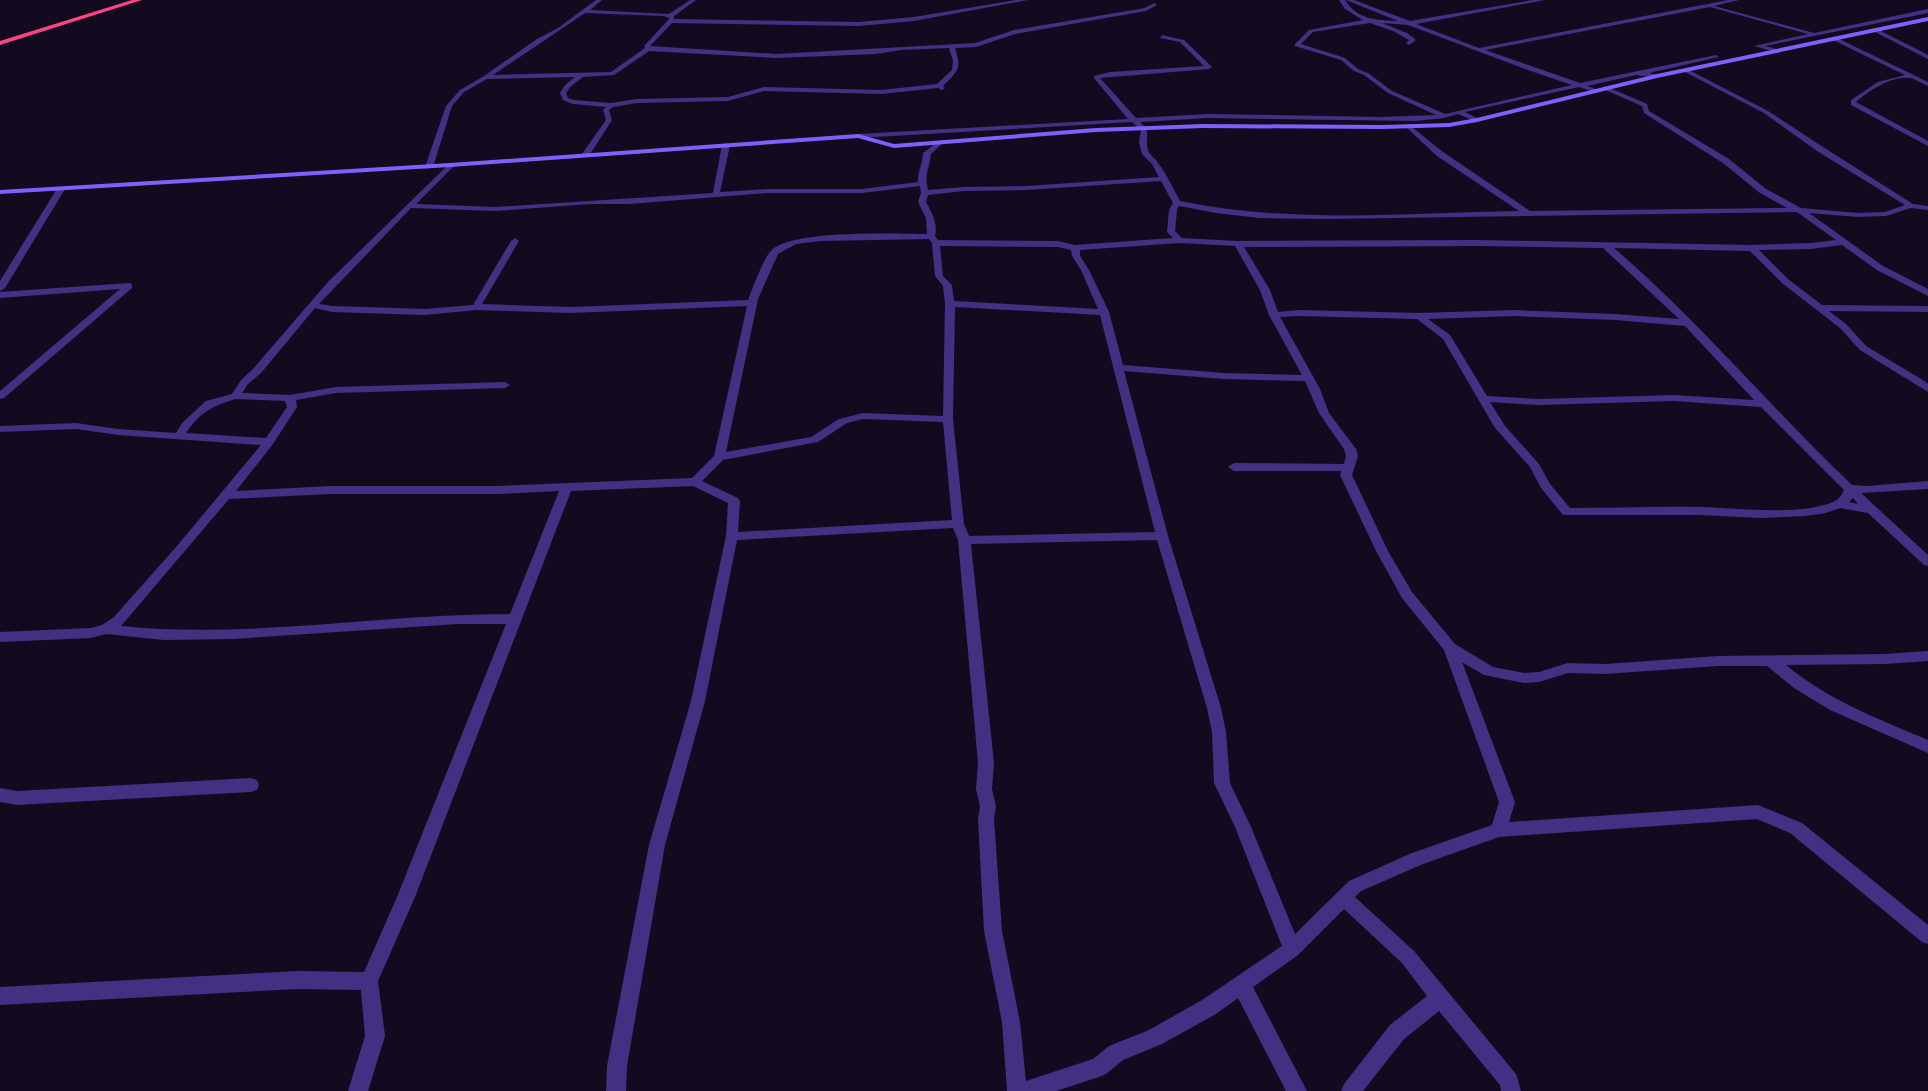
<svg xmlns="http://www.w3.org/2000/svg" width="1928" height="1091" font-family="'Noto Sans',sans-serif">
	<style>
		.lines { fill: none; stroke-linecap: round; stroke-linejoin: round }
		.street { fill: #423183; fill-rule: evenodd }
		.secondary { fill: #7e60ff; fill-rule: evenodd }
		.highway { fill: #ff447f; fill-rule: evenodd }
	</style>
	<rect width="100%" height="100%" fill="#120b20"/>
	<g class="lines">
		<path class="street" d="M 596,0 L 602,0 L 590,10 L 669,14 L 690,0 L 696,0 L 674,16 L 674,19 L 859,22 L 914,17 L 1016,0 L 1028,0 L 914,21 L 859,26 L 672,23 L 650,46 L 776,54 L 975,43 L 1014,30 L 1145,8 L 1154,3 L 1157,5 L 1146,11 L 1015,34 L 976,47 L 955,48 C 962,69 958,71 943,86 L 945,88 L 942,90 L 938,88 L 881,94 L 764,91 L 728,101 L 637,103 L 613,107 L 609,110 L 612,120 L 589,156 L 586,156 L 582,154 L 606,120 L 603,110 L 606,107 L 573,104 L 563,100 L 560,93 L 565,85 L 575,77 L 487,79 L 464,92 L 452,106 L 433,167 L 426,169 L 425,167 L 446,106 L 460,90 L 484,76 L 537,39 L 558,28 ZM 585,13 L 663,16 L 670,18 L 644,46 L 645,48 L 611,72 L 493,75 ZM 949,48 L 953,61 L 952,70 L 937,84 L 881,90 L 764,87 L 728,97 L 637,99 L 611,103 L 574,100 L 568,98 L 566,93 L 570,87 L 583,77 L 614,75 L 649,51 L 776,58 L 875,54 L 901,50 Z
			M 1339,0 L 1345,0 C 1357,20 1377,20 1398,21 L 1346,0 L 1354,0 L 1410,21 L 1533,0 L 1545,0 L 1416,24 L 1479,48 L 1728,0 L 1739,0 L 1714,6 L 1814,33 L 1928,9 L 1928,13 L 1765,46 L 1781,50 L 1779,53 L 1754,46 L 1808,34 L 1710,7 L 1485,50 L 1580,83 L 1716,55 L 1719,57 L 1649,73 L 1659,75 L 1660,76 L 1657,78 L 1636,75 L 1587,86 L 1599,90 L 1599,92 L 1597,93 L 1579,87 L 1465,112 L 1479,119 L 1479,121 L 1477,122 L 1458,114 L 1444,118 L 1416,121 L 1208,118 L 1140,122 C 1154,134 1142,141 1150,154 C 1152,157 1156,159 1158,163 C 1167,174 1173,189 1180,201 C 1290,224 1407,213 1519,211 L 1437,156 L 1406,127 L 1405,126 L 1408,124 L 1443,152 L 1530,211 L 1787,208 L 1760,193 L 1723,163 L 1644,113 L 1642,106 L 1603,89 L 1602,88 L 1605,86 L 1647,104 L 1649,111 L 1729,159 L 1766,189 L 1801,208 L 1858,213 L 1885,212 L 1905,205 L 1817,151 L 1764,113 L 1685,72 L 1687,69 L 1768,111 L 1823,147 L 1913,204 L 1928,206 L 1928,210 L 1911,208 L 1886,216 L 1858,217 L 1809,213 L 1883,266 L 1928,289 L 1928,296 L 1877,270 L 1842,245 L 1811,249 L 1759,250 L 1788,279 L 1822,305 L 1928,306 L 1928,312 L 1829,311 L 1846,324 L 1866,346 L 1926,382 L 1928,384 L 1928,392 L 1860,350 L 1840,328 L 1782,283 L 1750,251 L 1614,248 C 1699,321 1771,408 1852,485 L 1867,486 L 1928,481 L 1928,489 L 1861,493 L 1928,555 L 1928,566 L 1924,565 L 1868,513 L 1840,508 L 1826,513 L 1806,516 L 1761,518 L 1700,515 L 1563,515 L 1541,488 L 1530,467 L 1495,428 L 1443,339 L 1417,319 L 1299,316 L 1280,317 L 1320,389 L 1329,413 L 1356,449 L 1358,456 L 1352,475 L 1388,551 L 1412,592 L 1455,644 L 1493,667 L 1524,673 L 1539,672 L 1568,663 L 1605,664 L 1718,656 L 1885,654 L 1928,651 L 1928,661 L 1885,664 L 1786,665 C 1828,700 1878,719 1928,740 L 1928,753 L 1830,710 L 1794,688 L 1767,666 L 1718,666 L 1605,674 L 1568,673 L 1539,682 L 1524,683 L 1484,675 L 1462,662 L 1515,802 L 1509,822 L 1758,805 L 1802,823 L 1928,925 L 1928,944 L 1922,942 L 1790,833 L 1757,819 L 1499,837 L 1423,864 L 1361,891 L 1355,897 L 1414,951 L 1516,1074 L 1521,1091 L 1501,1091 L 1500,1085 L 1439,1011 L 1404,1039 L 1363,1091 L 1341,1091 L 1344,1084 L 1390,1025 L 1427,996 L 1402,963 L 1344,909 L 1298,955 L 1253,987 L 1307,1091 L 1286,1091 L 1238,998 L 1216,1014 L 1162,1044 L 1123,1060 L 1106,1074 L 1099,1077 L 1056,1091 L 1007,1091 L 1002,1022 L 984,931 L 978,820 L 980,806 L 976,789 L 978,763 L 958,540 L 953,528 L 737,540 L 705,701 L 665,845 L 627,1066 L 626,1091 L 606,1091 L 607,1066 L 649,845 L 691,701 L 726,536 L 728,503 L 693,486 L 571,491 L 415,897 L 378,981 L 385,1036 L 368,1091 L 348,1091 L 365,1036 L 361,990 L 298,989 L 0,1005 L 0,987 L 298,971 L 364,972 L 397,897 L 506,624 L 458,624 L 233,639 L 164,640 L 106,634 L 91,638 L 0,642 L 0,632 L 91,628 L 102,625 L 114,617 L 177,546 L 261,445 L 118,435 L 76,429 L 0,432 L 0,426 L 76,423 L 118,429 L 176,433 L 182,423 L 206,401 L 232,394 L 241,380 L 253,369 L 327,283 L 450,163 L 454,165 L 453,167 L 416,204 L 495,207 L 713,193 L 722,145 L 726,143 L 730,145 L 720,192 L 768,189 L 862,189 L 918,182 C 917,174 923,162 923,153 L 940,140 L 944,142 L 931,154 C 929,171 924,173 928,190 L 964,187 L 1027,186 L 1159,177 L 1152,164 L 1142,154 L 1139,142 L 1141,130 L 1132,122 L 858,138 L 854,136 L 858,134 L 1128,119 L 1094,78 L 1094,76 L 1110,72 L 1204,66 L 1180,42 L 1160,38 L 1162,35 L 1184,40 L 1212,67 L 1209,69 L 1100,78 L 1136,118 L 1208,114 L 1379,117 L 1436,115 L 1388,93 L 1364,75 L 1354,71 L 1341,60 L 1295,46 L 1295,44 L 1309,30 L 1363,20 L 1345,9 ZM 1370,23 L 1393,31 L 1409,40 L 1406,43 L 1409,45 L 1415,41 L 1415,39 L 1407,33 L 1382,23 L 1408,25 L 1528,70 L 1572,85 L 1445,114 L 1392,91 L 1368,73 L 1358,69 L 1345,58 L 1301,44 L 1313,32 ZM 1161,181 L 1173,203 L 1169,210 L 1167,232 L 1173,238 L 1075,245 L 1058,241 L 938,240 L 935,236 C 938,223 932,213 926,202 L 928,195 L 964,191 L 1027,190 ZM 920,186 L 921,193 L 918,202 L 926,218 L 927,234 C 897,234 788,229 770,252 C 763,260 752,289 748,300 L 571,307 L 482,304 L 519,241 L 515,238 L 511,241 L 473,305 L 425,309 L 332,306 L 319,304 L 411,208 L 495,211 L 591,204 L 629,204 L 768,193 L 862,193 ZM 1179,206 L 1216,213 L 1259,218 L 1325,219 L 1797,212 L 1836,240 L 1811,243 L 1752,245 L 1478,240 L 1238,241 L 1182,238 L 1175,231 L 1177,210 ZM 929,239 L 932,243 L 935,276 L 943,286 L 945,304 L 943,416 L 863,413 L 839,419 L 811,437 L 726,452 L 758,299 L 778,254 L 796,244 L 820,241 ZM 1180,243 L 1235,246 L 1260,290 L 1269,315 L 1302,375 L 1224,373 L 1123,365 L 1109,312 L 1089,270 L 1080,256 L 1080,250 ZM 940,246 L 1058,247 L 1071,250 L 1072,256 L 1081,270 L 1098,309 L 954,301 L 952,285 L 943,276 ZM 1478,246 L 1603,248 L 1679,319 L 1615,314 L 1514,310 L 1419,313 L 1299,310 L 1278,312 L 1270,290 L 1244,247 ZM 747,306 L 714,456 L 692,478 L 498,486 L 330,486 L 236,491 L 273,444 L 297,407 L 296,400 L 336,393 L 505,388 L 510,385 L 505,382 L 336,387 L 290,395 L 242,393 L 248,384 L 261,373 L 315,308 L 332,312 L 425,315 L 476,310 L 571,313 ZM 955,307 L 1100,315 L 1155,532 L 969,536 L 964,524 L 953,419 ZM 1514,316 L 1615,320 L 1685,326 L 1754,400 L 1674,395 L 1538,399 L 1487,396 L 1450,335 L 1428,319 ZM 1124,371 L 1224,379 L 1305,381 L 1319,413 L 1344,449 L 1346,456 L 1344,464 L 1234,463 L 1228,467 L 1234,471 L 1341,471 L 1340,475 L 1376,551 L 1402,598 L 1444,650 L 1499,802 L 1492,825 L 1412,853 L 1349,881 L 1295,934 L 1251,827 L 1230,783 L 1226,732 L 1221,708 L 1168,536 ZM 236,399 L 285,401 L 287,407 L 266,438 L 186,433 C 199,413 214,405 236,399 ZM 1674,401 L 1761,407 L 1844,490 C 1841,499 1833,503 1824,505 C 1787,515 1739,508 1701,507 C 1658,506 1614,508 1570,508 L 1550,484 L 1539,464 L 1505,426 L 1490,402 L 1538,405 ZM 863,419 L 943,422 L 952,520 L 738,532 L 740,501 L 738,498 L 702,481 L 723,460 L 818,442 L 847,423 ZM 559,491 L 510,614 C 381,614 250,639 121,626 L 229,499 L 330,494 L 498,494 ZM 1853,498 L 1858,504 L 1849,502 ZM 1157,540 L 1207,708 L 1212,732 L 1214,783 L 1235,827 L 1282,946 L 1202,1000 L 1149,1030 L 1109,1046 L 1093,1059 L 1026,1081 L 1020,1022 L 1002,931 L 994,820 L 996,806 L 992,789 L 994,763 L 971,544 Z
			M 1873,29 L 1877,29 L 1928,55 L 1928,59 L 1873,31 Z
			M 1835,37 L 1928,82 L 1928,86 C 1922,84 1916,79 1910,78 C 1891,76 1870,90 1856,102 L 1928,141 L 1928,146 L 1851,105 L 1851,100 L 1878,82 L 1905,75 L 1833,40 Z
			M 58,187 L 65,189 L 5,288 L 0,291 L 0,281 Z
			M 129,283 L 132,284 L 132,288 L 4,398 L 0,399 L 0,391 L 120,289 L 0,298 L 0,292 Z
			M 251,778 L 257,780 L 259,785 L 257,790 L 251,792 L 17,805 L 0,802 L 0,788 L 17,791 Z"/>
		<path class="secondary" d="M 1928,17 L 1928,21 L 1657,78 L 1477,122 L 1449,127 L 1383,129 L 1203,128 L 1096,132 L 894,148 L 858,138 L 450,167 L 0,194 L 0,190 L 450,163 L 858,134 L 894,144 L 1096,128 L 1203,124 L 1383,125 L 1449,123 L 1477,118 L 1657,74 Z"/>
		<path class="highway" d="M 132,0 L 142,0 L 0,45 L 0,41 Z"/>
	</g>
</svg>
